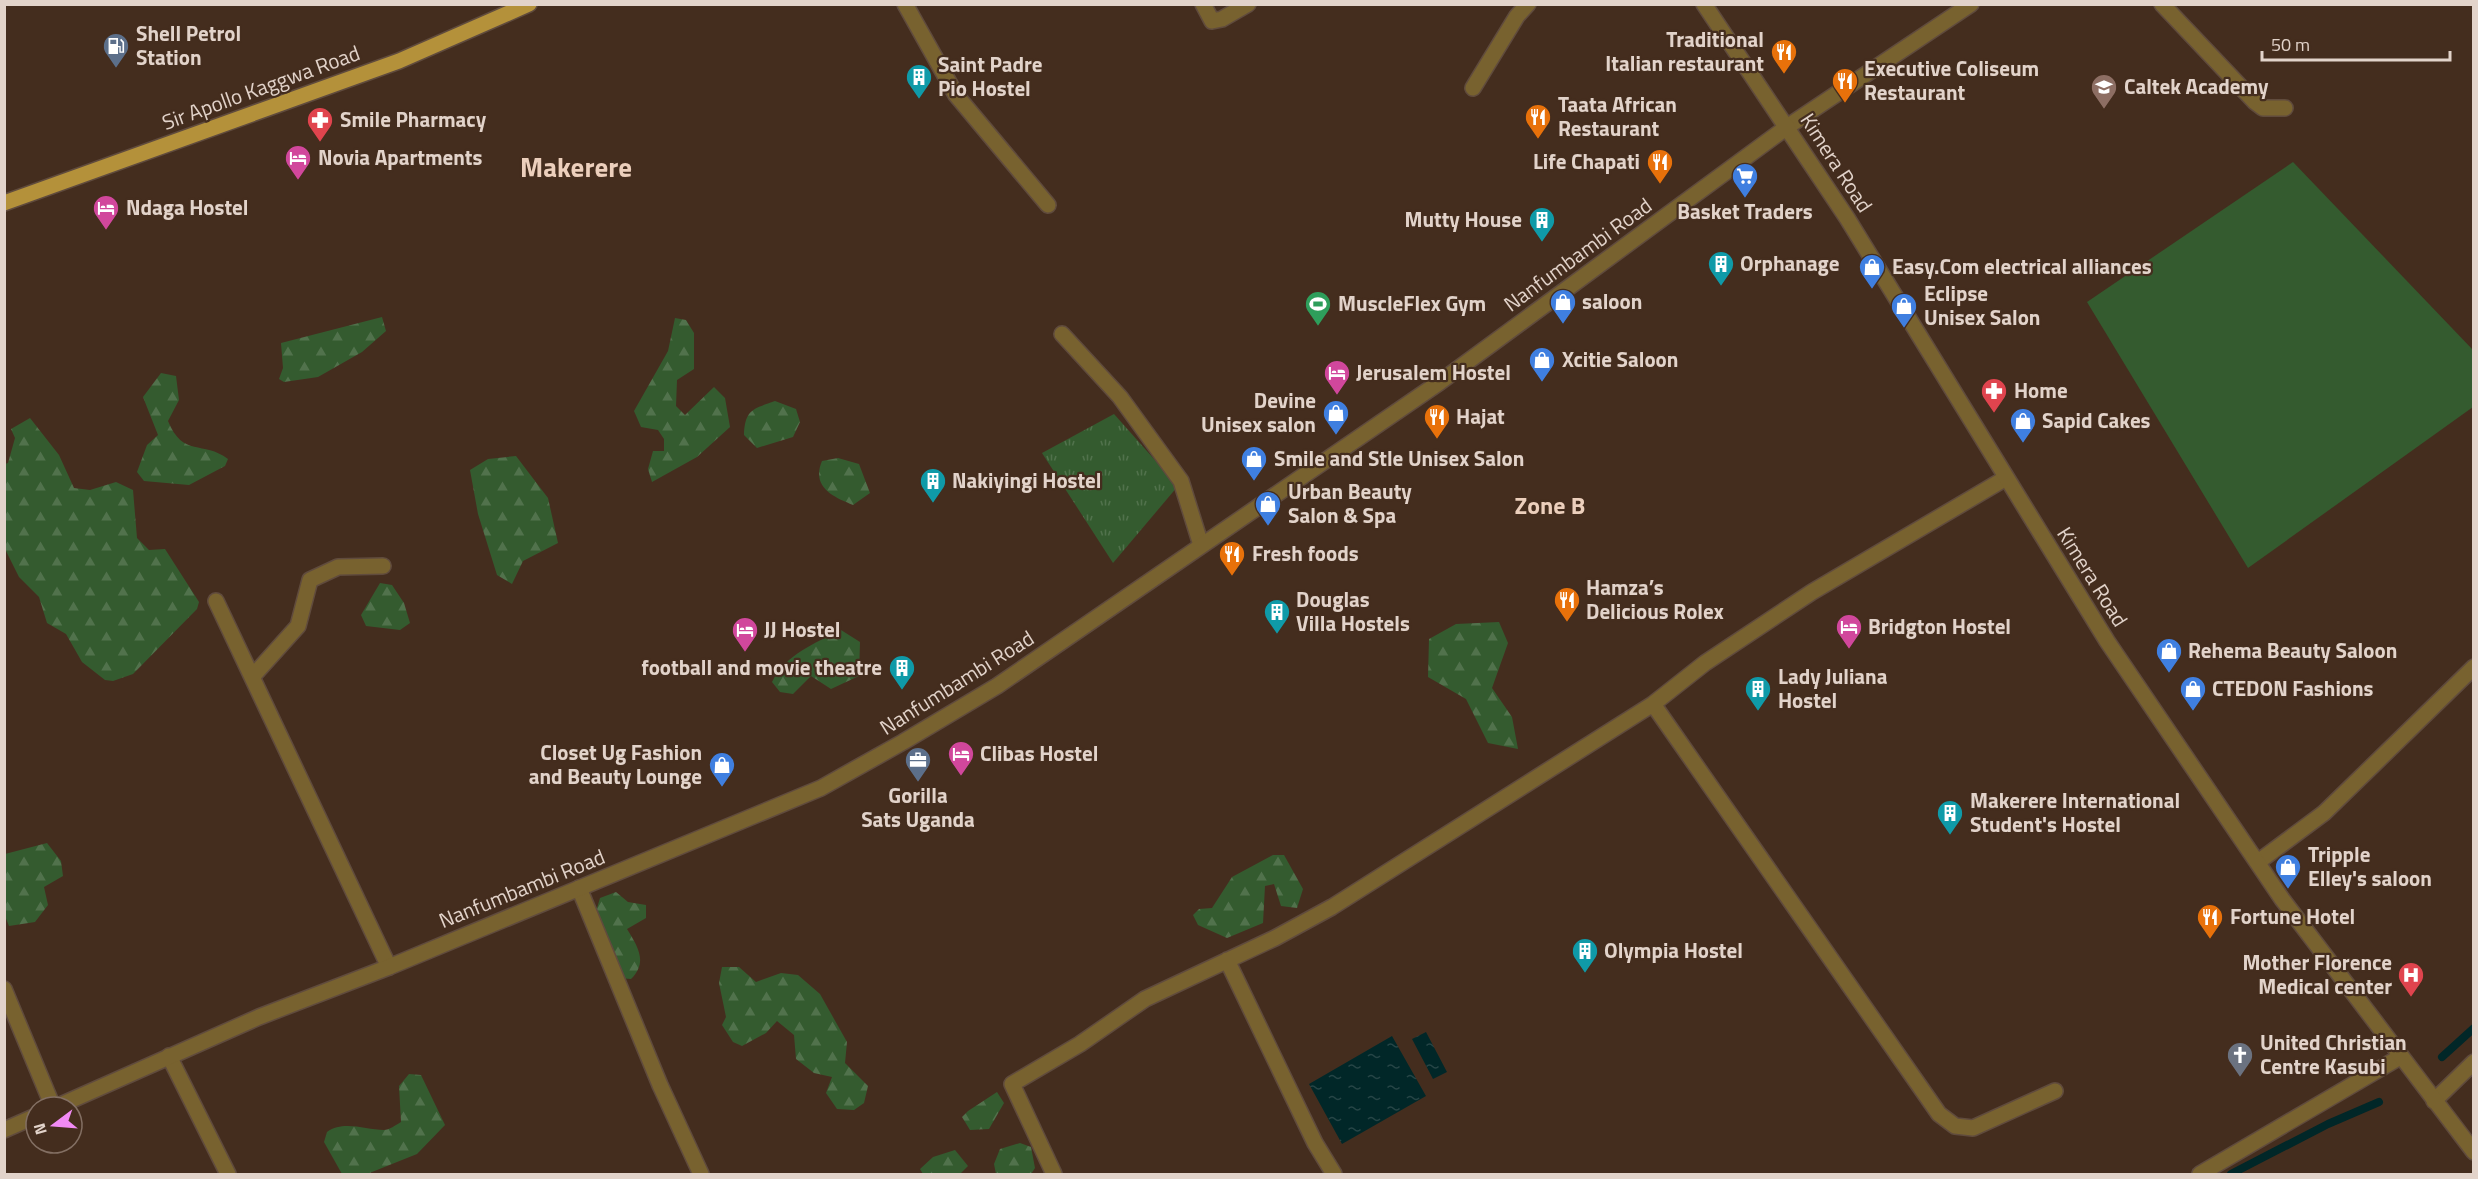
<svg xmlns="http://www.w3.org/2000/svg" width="2478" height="1179" font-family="'Titillium Web',sans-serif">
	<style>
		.grass { fill: url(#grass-tufts) }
		.forest { fill: url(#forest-firs) }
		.green { fill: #345b2f }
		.water { fill: url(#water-ripples) }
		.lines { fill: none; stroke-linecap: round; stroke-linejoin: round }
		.stream { stroke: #012728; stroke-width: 8 }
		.minor-casing { stroke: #604b3d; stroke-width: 18 }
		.tertiary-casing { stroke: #604b3d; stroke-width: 18 }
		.primary-casing { stroke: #604b3d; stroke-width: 18 }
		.minor { stroke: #78622f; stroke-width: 15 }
		.tertiary { stroke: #78622f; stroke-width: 15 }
		.primary { stroke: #b4913a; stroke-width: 15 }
		.labels { text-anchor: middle; stroke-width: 4.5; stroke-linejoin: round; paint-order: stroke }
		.poi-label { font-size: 21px; font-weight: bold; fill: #e2d3ca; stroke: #442d1e; text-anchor: start }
		.street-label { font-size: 21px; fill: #e2d3ca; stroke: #442d1e }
		.quarter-label { font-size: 24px; font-weight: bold; fill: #eccfbc; stroke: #442d1e }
		.district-label { font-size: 27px; font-weight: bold; fill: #eccfbc; stroke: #442d1e }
	</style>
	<defs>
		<pattern id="grass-tufts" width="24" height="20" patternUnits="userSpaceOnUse" patternTransform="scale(1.5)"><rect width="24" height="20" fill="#345b2f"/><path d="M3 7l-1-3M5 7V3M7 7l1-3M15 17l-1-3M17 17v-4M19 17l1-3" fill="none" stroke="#51724c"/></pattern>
		<pattern id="forest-firs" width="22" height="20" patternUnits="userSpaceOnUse" patternTransform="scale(1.5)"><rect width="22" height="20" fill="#345b2f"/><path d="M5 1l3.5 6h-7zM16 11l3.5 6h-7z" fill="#51724c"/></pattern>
		<pattern id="water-ripples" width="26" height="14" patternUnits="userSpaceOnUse" patternTransform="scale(1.5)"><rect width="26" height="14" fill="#012728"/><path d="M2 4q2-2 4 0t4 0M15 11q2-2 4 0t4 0" fill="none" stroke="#264546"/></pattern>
	</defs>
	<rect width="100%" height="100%" fill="#442d1e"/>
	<path class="grass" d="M 1114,414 L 1178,486 L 1113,563 L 1042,453 Z"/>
	<path class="forest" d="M 382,317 L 386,331 L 362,352 L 318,377 L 284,382 L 279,379 L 283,368 L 281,343 Z
		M 675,318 L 686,320 L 694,333 L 694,369 L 677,380 L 676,406 L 685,415 L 714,387 L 725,398 L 730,427 L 697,457 L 652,482 L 648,469 L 653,451 L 664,451 L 664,439 L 658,430 L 641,427 L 634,411 L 668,351 Z
		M 161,373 L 176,376 L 179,400 L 168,421 C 183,458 203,440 228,459 L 225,466 L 189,485 L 144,481 L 137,472 L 147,445 L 158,435 L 143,397 Z
		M 775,401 L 796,409 L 800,422 L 793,437 L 757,448 L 744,435 C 745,409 753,409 775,401 Z
		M 30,418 L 59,455 L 74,488 L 90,490 L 116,482 L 133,490 L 137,538 L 149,550 L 165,549 L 199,602 L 197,609 L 133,674 L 113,681 L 105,680 L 82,662 L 66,634 L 47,623 L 39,597 L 19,577 L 5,549 L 5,464 L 8,463 L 15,438 L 11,429 Z
		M 516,456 L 548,498 L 558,543 L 523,561 L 512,584 L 497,575 L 478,514 L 470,470 L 488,459 Z
		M 838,458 L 859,464 L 870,493 L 853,505 C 833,497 811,487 822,461 Z
		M 380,583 L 392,585 L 404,603 L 410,623 L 400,630 L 366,626 L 361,615 Z
		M 1499,622 L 1508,643 L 1492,688 L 1512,717 L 1518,749 L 1488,743 L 1466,699 L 1428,677 L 1429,639 L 1456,624 Z
		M 841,630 L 860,642 L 859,676 L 831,689 L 811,676 L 793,694 L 780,692 L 772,682 C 786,654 814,644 841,630 Z
		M 47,843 L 61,861 L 63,876 L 44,887 L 48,905 L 35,922 L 9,926 L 5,916 L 5,854 Z
		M 1273,855 L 1284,855 L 1303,889 L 1297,908 L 1281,906 L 1274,884 L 1265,886 L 1263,923 L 1227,938 L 1198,925 L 1193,915 L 1199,909 L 1212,908 L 1232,877 Z
		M 616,892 L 628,902 L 646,905 L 646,918 L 627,929 C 638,947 648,962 631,979 L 619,978 L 595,915 L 600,898 Z
		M 722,967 L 739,967 L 756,982 L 781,973 L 798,975 L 820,994 L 847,1042 L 845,1063 L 868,1086 L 864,1103 L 854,1110 L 837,1109 L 826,1093 L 832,1077 L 814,1073 L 796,1059 L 794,1035 L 777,1021 L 766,1033 L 742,1046 L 733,1042 L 722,1025 L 726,1017 L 719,983 Z
		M 409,1074 L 421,1075 L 445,1125 L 417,1154 L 367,1174 L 342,1174 L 324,1142 L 327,1132 C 344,1120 365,1130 384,1130 C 389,1130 396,1125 401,1122 L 399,1086 Z
		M 997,1092 L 1004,1103 L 989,1129 L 970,1130 L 962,1117 L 968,1111 Z
		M 1020,1143 L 1031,1147 L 1035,1168 L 1031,1174 L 996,1174 L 994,1164 L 1000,1149 Z
		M 955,1150 L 968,1166 L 960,1174 L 923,1174 L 920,1169 L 933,1157 Z"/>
	<path class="green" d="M 2293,162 L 2473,350 L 2473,407 L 2248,568 L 2087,302 Z"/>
	<path class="water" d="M 1426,1032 L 1447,1072 L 1433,1079 L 1412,1039 Z
		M 1392,1036 L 1426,1096 L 1342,1144 L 1309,1084 Z"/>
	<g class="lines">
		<path class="stream" d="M 2442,1057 L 2474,1028
			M 2231,1174 L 2328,1124 L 2379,1102"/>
		<g class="minor-casing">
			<path id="minor" d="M 905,4 L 956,95 L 1048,205
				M 1203,4 L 1212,21 L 1222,19 L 1248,4
				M 2162,4 L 2255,102 L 2263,108 L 2285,108
				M 1473,88 L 1517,16 L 1528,4
				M 1787,127 L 1971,4
				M 1062,334 L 1120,397 L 1181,481 L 1201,545
				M 216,601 L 389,967
				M 253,676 L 298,626 L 310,580 L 338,567 L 383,566
				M 1653,704 L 1939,1114 L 1955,1126 L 1973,1128 L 2055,1091
				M 2258,862 L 2324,813 L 2474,667
				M 579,888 L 660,1085 L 701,1174
				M 1227,960 L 1315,1143 L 1334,1174
				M 4,989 L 53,1107
				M 169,1056 L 228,1174
				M 2434,1101 L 2474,1062
				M 1054,1174 L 1012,1084 L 1080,1044 L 1145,999 L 1275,938 L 1332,907 L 1653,704 L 1705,663 L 1812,592 L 2006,478
				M 2200,1174 L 2400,1057"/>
		</g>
		<g class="tertiary-casing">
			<path id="tertiary" d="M 1704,4 L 1847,218 L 2107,641 L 2282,899 L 2474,1152
				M 56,1107 L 259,1017 L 389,967 L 821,788 L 903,742 L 997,686 L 1440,382 L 1787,127
				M 4,1130 L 36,1116"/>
		</g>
		<g class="primary-casing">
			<path id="primary" d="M 4,203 L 399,61 L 529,4"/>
		</g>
		<use href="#minor" class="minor"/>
		<use href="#tertiary" class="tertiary"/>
		<use href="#primary" class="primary"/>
	</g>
	<defs>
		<g id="fuel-pin" transform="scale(1.35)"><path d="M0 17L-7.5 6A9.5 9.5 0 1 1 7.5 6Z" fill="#5c6f8a" stroke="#442d1e"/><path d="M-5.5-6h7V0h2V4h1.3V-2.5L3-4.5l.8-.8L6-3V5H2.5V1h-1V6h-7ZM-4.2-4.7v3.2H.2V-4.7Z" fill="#fff"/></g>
		<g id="restaurant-pin" transform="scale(1.35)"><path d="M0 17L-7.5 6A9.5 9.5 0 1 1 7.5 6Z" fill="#e8710a" stroke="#442d1e"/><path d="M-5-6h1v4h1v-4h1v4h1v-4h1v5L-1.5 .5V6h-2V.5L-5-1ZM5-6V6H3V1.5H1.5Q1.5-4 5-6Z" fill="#fff"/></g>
		<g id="building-pin" transform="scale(1.35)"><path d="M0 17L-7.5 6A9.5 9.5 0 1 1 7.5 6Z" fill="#0f9aa8" stroke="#442d1e"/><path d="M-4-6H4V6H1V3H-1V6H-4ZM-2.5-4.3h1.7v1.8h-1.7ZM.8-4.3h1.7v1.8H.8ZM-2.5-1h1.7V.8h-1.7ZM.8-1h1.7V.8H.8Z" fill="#fff"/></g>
		<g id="school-pin" transform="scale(1.35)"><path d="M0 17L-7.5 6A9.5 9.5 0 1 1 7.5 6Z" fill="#8d6e63" stroke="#442d1e"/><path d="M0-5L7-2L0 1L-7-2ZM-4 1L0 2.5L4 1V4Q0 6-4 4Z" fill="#fff"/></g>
		<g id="pharmacy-pin" transform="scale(1.35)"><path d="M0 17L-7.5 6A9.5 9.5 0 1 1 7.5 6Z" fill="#e0444e" stroke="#442d1e"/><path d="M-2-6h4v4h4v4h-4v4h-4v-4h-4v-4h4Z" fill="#fff"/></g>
		<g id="hotel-pin" transform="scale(1.35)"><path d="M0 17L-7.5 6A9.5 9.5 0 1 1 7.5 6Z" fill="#d1479c" stroke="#442d1e"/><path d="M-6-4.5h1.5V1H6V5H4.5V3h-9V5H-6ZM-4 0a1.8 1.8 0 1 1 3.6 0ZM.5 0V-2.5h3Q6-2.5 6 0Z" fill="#fff"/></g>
		<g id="supermarket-pin" transform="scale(1.35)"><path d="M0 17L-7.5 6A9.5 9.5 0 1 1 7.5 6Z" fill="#3f7fe0" stroke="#442d1e"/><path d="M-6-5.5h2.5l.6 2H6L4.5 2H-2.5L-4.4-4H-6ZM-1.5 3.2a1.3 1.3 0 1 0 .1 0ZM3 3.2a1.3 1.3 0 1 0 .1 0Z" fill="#fff"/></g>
		<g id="shop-pin" transform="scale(1.35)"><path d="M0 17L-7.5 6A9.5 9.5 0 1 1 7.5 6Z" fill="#3f7fe0" stroke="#442d1e"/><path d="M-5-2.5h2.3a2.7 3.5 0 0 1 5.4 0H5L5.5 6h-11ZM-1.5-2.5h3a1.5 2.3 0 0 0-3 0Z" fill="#fff"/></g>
		<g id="stadium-pin" transform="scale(1.35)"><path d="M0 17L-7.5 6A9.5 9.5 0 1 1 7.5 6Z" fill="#2e9e5b" stroke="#442d1e"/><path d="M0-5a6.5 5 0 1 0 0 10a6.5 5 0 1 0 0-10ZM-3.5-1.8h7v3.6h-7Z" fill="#fff"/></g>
		<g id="office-pin" transform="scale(1.35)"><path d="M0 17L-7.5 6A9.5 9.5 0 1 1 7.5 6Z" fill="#5c6f8a" stroke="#442d1e"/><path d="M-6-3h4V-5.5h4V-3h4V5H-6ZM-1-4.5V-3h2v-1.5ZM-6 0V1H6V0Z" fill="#fff"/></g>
		<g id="hospital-pin" transform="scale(1.35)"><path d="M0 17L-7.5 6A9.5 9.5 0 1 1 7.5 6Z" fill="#e0444e" stroke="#442d1e"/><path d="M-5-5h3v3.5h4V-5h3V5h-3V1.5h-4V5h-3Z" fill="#fff"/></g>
		<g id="church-pin" transform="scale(1.35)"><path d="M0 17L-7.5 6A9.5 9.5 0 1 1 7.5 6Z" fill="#6b7280" stroke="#442d1e"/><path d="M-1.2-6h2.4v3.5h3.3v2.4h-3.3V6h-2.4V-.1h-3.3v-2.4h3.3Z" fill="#fff"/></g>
	</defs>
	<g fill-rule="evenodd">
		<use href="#fuel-pin" x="116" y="46"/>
		<use href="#restaurant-pin" x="1784" y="52"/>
		<use href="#building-pin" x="919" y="77"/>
		<use href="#restaurant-pin" x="1845" y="81"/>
		<use href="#school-pin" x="2104" y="87"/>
		<use href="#restaurant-pin" x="1538" y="117"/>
		<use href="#pharmacy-pin" x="320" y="120"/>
		<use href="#hotel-pin" x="298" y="158"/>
		<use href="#restaurant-pin" x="1660" y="162"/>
		<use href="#supermarket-pin" x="1745" y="176"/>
		<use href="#hotel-pin" x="106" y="208"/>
		<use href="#building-pin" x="1542" y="220"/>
		<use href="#building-pin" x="1721" y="264"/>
		<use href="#shop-pin" x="1872" y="267"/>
		<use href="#shop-pin" x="1563" y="302"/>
		<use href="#stadium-pin" x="1318" y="304"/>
		<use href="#shop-pin" x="1904" y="306"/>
		<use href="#shop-pin" x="1542" y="360"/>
		<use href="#hotel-pin" x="1337" y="373"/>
		<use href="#pharmacy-pin" x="1994" y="391"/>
		<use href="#shop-pin" x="1336" y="413"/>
		<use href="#restaurant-pin" x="1437" y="417"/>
		<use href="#shop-pin" x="2023" y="421"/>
		<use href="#shop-pin" x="1254" y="459"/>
		<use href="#building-pin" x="933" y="481"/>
		<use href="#shop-pin" x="1268" y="504"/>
		<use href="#restaurant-pin" x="1232" y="554"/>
		<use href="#restaurant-pin" x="1567" y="600"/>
		<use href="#building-pin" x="1277" y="612"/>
		<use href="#hotel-pin" x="1849" y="627"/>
		<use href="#hotel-pin" x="745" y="630"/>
		<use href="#shop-pin" x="2169" y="651"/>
		<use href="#building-pin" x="902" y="668"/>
		<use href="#building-pin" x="1758" y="689"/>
		<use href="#shop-pin" x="2193" y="689"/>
		<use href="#hotel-pin" x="961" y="754"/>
		<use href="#office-pin" x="918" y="760"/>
		<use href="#shop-pin" x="722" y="765"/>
		<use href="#building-pin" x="1950" y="813"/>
		<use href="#shop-pin" x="2288" y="867"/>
		<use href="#restaurant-pin" x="2210" y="917"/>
		<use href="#building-pin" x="1585" y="951"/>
		<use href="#hospital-pin" x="2411" y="975"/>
		<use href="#church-pin" x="2240" y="1055"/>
	</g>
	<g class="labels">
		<g class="poi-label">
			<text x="136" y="41">Shell Petrol<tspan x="136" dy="24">Station</tspan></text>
			<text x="1764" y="47" text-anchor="end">Traditional<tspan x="1764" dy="24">Italian restaurant</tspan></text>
			<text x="938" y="72">Saint Padre<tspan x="938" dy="24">Pio Hostel</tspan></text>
			<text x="1864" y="76">Executive Coliseum<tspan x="1864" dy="24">Restaurant</tspan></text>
			<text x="2124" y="94">Caltek Academy</text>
			<text x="1558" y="112">Taata African<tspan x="1558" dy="24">Restaurant</tspan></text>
			<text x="340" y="127">Smile Pharmacy</text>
			<text x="318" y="165">Novia Apartments</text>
			<text x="1640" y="169" text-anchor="end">Life Chapati</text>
			<text x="126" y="215">Ndaga Hostel</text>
			<text x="1745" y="219" text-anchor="middle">Basket Traders</text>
			<text x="1522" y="227" text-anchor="end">Mutty House</text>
			<text x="1740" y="271">Orphanage</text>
			<text x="1892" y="274">Easy.Com electrical alliances</text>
			<text x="1924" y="301">Eclipse<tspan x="1924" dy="24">Unisex Salon</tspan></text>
			<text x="1582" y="309">saloon</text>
			<text x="1338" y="311">MuscleFlex Gym</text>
			<text x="1562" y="367">Xcitie Saloon</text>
			<text x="1356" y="380">Jerusalem Hostel</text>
			<text x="2014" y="398">Home</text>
			<text x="1316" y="408" text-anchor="end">Devine<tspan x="1316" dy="24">Unisex salon</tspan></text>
			<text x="1456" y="424">Hajat</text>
			<text x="2042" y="428">Sapid Cakes</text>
			<text x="1274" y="466">Smile and Stle Unisex Salon</text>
			<text x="952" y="488">Nakiyingi Hostel</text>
			<text x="1288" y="499">Urban Beauty<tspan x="1288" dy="24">Salon &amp; Spa</tspan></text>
			<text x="1252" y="561">Fresh foods</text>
			<text x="1586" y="595">Hamza’s<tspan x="1586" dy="24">Delicious Rolex</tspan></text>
			<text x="1296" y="607">Douglas<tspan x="1296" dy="24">Villa Hostels</tspan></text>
			<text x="1868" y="634">Bridgton Hostel</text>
			<text x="764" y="637">JJ Hostel</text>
			<text x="2188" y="658">Rehema Beauty Saloon</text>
			<text x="882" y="675" text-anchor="end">football and movie theatre</text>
			<text x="1778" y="684">Lady Juliana<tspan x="1778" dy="24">Hostel</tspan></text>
			<text x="2212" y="696">CTEDON Fashions</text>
			<text x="702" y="760" text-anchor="end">Closet Ug Fashion<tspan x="702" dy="24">and Beauty Lounge</tspan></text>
			<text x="980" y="761">Clibas Hostel</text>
			<text x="918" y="803" text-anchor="middle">Gorilla<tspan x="918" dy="24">Sats Uganda</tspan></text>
			<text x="1970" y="808">Makerere International<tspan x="1970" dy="24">Student's Hostel</tspan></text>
			<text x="2308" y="862">Tripple<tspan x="2308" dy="24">Elley's saloon</tspan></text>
			<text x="2230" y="924">Fortune Hotel</text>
			<text x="1604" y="958">Olympia Hostel</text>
			<text x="2392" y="970" text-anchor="end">Mother Florence<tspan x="2392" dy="24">Medical center</tspan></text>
			<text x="2260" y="1050">United Christian<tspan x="2260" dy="24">Centre Kasubi</tspan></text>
		</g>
		<g class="street-label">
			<text transform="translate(261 88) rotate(-20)" y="7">Sir Apollo Kaggwa Road</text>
			<text transform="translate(1836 163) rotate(57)" y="7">Kimera Road</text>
			<text transform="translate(1578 255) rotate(-36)" y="7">Nanfumbambi Road</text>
			<text transform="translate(2092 577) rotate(58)" y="7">Kimera Road</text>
			<text transform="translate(957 683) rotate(-32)" y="7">Nanfumbambi Road</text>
			<text transform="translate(522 889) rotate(-22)" y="7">Nanfumbambi Road</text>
		</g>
		<g class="quarter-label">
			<text x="1550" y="514">Zone B</text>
		</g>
		<g class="district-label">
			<text x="576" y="177">Makerere</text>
		</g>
	</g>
	<rect width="2478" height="1179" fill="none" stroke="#e2d3ca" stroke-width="12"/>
	<g transform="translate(54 1125) rotate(254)"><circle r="28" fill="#442d1e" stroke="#836f63" stroke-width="1.5"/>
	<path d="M0-4.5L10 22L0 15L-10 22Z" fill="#f18af4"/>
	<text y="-9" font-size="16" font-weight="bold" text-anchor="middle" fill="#e2d3ca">N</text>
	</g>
	<path d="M2262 51v9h188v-9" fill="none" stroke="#e2d3ca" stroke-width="3"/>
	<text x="2271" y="51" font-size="18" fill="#e2d3ca" stroke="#442d1e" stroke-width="4.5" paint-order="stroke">50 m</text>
</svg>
